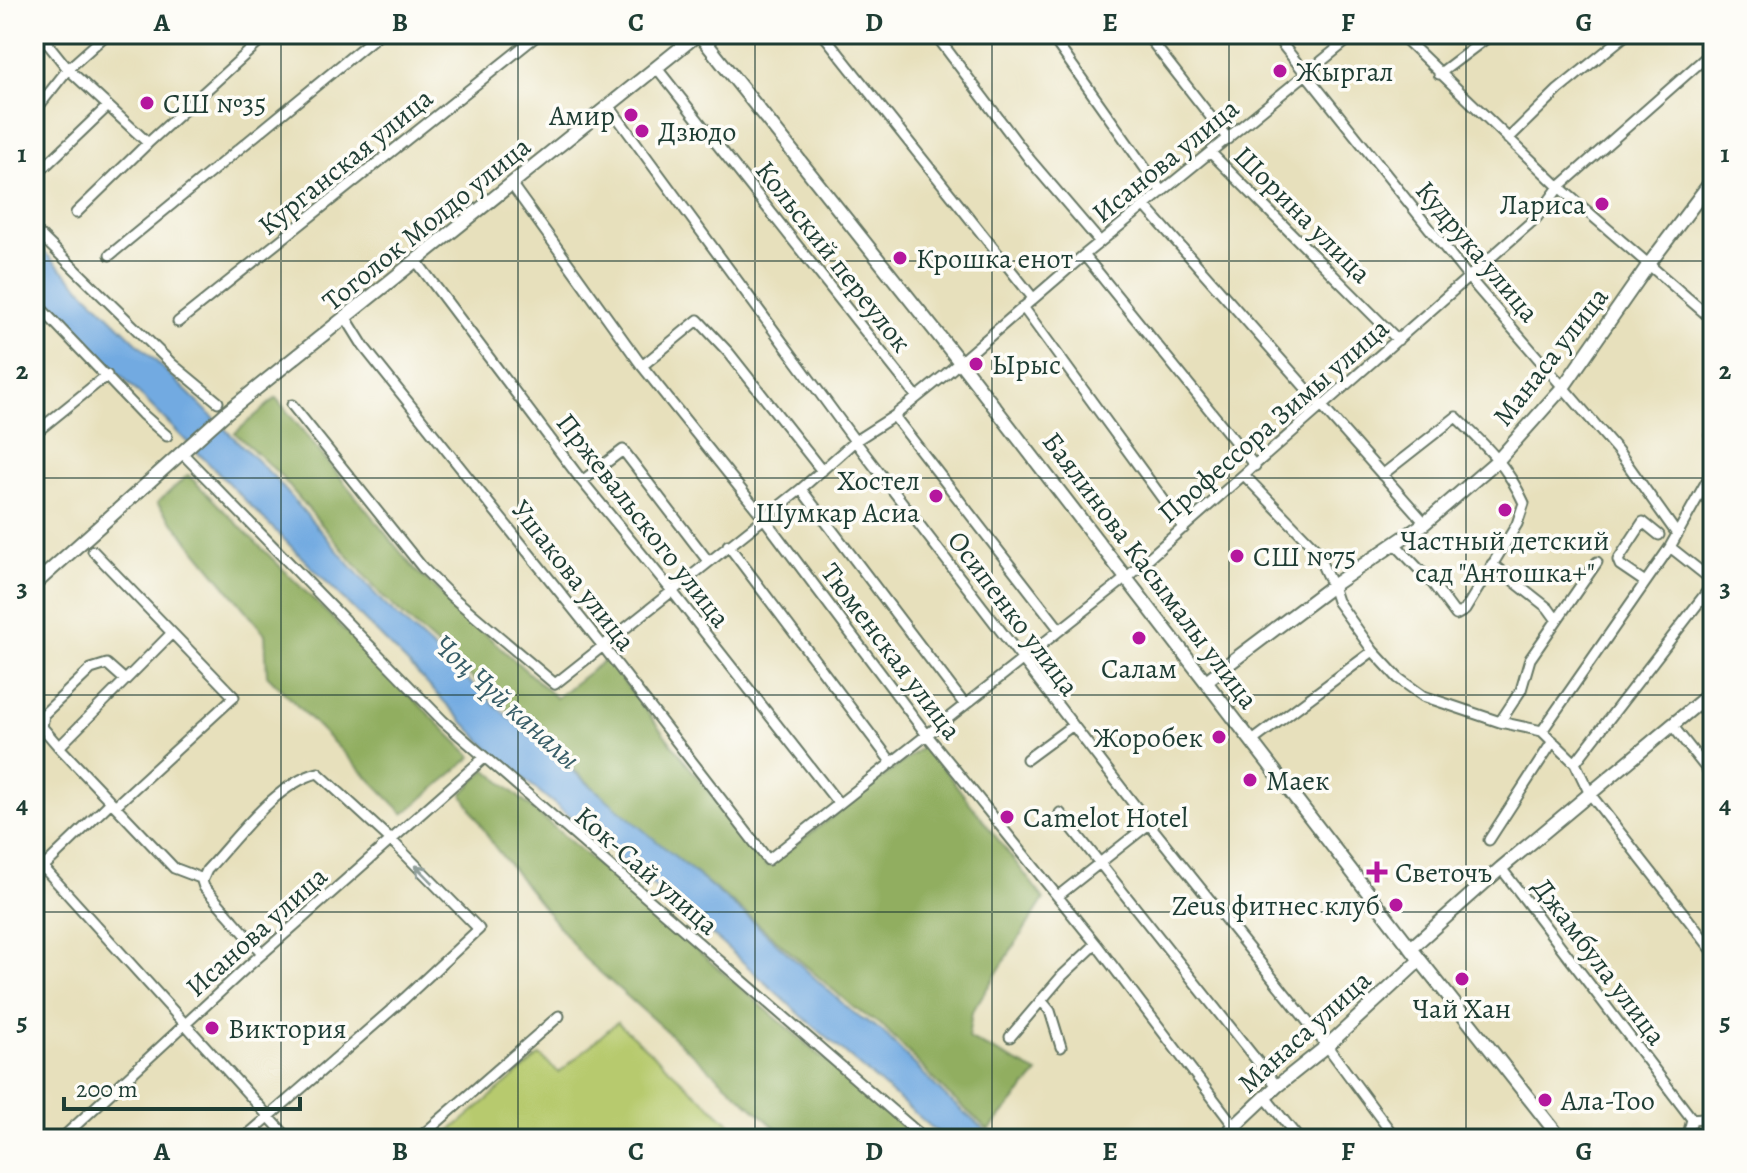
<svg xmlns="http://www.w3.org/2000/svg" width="1747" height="1173" font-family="Alegreya,serif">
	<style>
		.green { fill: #b7ca6e; stroke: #6b8451; stroke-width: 2 }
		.forest { fill: #91ae61; stroke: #58764a; stroke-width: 2 }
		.water { fill: #72aae1; stroke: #48748a; stroke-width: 2 }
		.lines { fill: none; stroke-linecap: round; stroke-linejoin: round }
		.street-casing { stroke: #657664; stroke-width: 13 }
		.secondary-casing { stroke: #657664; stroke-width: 16 }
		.street { stroke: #fff; stroke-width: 9 }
		.secondary { stroke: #fff; stroke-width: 12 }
		.oneway { stroke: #8f9e9a }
		.grid { fill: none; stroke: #1f3d34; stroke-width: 2; stroke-opacity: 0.55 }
		.poi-dot { fill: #b5179e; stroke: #fdfcf7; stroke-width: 3 }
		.labels { text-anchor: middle; stroke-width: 7; stroke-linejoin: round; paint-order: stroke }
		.poi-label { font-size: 28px; fill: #1f3d34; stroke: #fdfcf7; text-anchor: start }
		.street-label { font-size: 28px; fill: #1f3d34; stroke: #fdfcf7 }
		.water-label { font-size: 30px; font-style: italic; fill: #385e68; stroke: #fdfcf7 }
		.neatline { fill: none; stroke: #1f3d34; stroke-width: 3 }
		.grid-label { font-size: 26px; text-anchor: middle; font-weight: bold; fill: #1f3d34 }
	</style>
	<rect width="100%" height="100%" fill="#fdfcf7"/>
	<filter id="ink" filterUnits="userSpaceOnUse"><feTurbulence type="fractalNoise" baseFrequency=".0125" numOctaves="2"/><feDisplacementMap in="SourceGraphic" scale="16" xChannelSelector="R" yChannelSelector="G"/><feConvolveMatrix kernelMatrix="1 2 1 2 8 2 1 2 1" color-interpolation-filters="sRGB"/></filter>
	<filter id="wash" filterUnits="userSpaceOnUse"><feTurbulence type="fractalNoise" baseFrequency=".006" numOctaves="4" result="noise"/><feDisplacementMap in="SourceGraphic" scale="32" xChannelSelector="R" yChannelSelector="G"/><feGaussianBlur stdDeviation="1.8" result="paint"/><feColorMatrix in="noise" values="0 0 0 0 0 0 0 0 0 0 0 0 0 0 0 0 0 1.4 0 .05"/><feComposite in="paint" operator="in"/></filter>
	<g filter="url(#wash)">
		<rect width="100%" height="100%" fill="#e7e0bc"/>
		<path class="green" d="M 617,1022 L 747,1139 L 441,1139 L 540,1055 L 559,1073 Z"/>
		<path class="forest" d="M 276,398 L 415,570 L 556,698 L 606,659 L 767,867 L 925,745 L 1044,899 L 972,1012 L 968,1038 L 1038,1073 L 989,1130 L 948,1094 L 884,1027 L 854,1008 L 748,915 L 635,825 L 382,596 L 278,473 L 235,433 Z
			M 188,475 L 472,757 L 404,814 L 267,675 L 265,634 L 157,503 Z
			M 486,769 L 917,1139 L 788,1139 L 584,958 L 494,846 L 462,794 Z"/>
		<path class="water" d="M 34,242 L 273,476 L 383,603 L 513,721 L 751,920 L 851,1011 L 882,1031 L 946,1097 L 995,1139 L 945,1139 L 803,1017 L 723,944 L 494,754 L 415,671 L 34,288 Z"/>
	</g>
	<g filter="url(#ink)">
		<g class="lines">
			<g class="street-casing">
				<path id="street" d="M 40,34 L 68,69 L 148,143
					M 823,34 L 1033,298
					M 935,34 L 1030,160 L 1100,242
					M 1050,34 L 1162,192
					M 1146,34 L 1228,139
					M 1274,34 L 1469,278 L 1618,451 L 1677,534
					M 1400,34 L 1559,187 L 1713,320
					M 656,67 L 917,397
					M 1439,74 L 1492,34
					M 609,106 L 855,441 L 1149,824 L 1327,1046 L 1396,1139
					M 34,112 L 68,69 L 107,34
					M 1508,139 L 1558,90 L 1627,34
					M 1211,153 L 1398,340
					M 38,173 L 108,106
					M 512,185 L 642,366 L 763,517 L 927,735 L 1096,944 L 1244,1139
					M 1145,206 L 1425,523
					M 76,213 L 148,143 L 268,34
					M 34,229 L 172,364 L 218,402
					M 110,255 L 379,34
					M 1084,255 L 1255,466
					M 417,262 L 582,481 L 672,591 L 839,804
					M 34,301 L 142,414 L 167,436
					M 1023,307 L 1184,528
					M 346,318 L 364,347 L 602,645 L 768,860 L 1126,578 L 1537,217 L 1559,187 L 1713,51
					M 178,322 L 539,34
					M 642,366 L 698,320 L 729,353 L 822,471
					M 292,405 L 422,567 L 450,595 L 555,684 L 801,489 L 855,441 L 894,416 L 946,374 L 1084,255 L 1355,34
					M 894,416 L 1060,630
					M 34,434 L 107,375
					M 1710,435 L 1713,429
					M 182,453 L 443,721 L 925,1139
					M 1713,470 L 1670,547 L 1542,731 L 1575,763 L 1590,794 L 1713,951
					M 1244,475 L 1314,547 L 1332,586 L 1337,601 L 1373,651 L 1398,678 L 1423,696 L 1500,722 L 1542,731
					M 1382,475 L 1456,417 C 1485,445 1507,465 1524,503 L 1517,524 L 1465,610 L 1456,615 L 1433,584 L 1395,544
					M 582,481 L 623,450 L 708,561
					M 801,489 L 965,705
					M 728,545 L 892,763
					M 1670,547 L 1713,581
					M 93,551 L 234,697 L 115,806
					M 1492,564 L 1548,608 L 1556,619
					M 1645,582 L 1620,565 L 1618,560 L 1643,522 L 1659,535
					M 172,633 L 59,747 L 174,868 L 203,879
					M 1500,722 L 1521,690 L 1530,659 L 1597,562
					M 1672,725 L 1713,777
					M 1251,742 L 1373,651
					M 59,747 L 42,727 L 44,714 L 91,669 L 107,664 L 125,680
					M 1027,759 L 1073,725
					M 1575,763 L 1713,584
					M 1060,813 L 1277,1086
					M 1489,840 L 1553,741
					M 34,857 L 289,1139
					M 1501,868 L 1692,1119
					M 34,876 L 111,802
					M 1058,896 L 1149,824
					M 1041,1000 L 1050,1011 L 1061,1047
					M 1010,1037 L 1062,976 L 1096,944
					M 1265,1097 L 1299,1139
					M 1692,1119 L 1713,1117
					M 61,1139 L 247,967 L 484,758
					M 243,1139 L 405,998 L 479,929 L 391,840 L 318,773 C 275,784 237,838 207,870 L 202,881 L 204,887 L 262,953
					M 418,1139 L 559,1016
					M 1687,1139 L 1692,1119"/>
			</g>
			<g class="secondary-casing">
				<path id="secondary" d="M 699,34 L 959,361 L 1420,960 L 1561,1139
					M 34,585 L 227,412 L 698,34
					M 1206,681 L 1332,586 L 1425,523 L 1499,459 L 1564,386 L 1649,264 L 1713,179
					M 1411,948 L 1501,868 L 1713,691
					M 1221,1139 L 1277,1086 L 1327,1046 L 1420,960"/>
			</g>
			<use href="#street" class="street"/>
			<use href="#secondary" class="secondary"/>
		</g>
		<defs><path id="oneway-shaft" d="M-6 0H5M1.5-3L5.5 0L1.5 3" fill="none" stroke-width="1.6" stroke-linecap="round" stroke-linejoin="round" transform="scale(2)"/></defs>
		<use class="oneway" href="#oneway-shaft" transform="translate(424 874) rotate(-134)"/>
	</g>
	<path class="grid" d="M 281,34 L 281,1139M 518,34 L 518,1139M 755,34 L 755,1139M 992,34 L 992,1139M 1229,34 L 1229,1139M 1466,34 L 1466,1139M 34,261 L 1713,261M 34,478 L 1713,478M 34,695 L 1713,695M 34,912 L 1713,912"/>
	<g class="poi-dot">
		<circle cx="1280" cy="71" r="8"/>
		<circle cx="147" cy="103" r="8"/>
		<circle cx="631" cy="115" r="8"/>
		<circle cx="642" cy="131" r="8"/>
		<circle cx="1602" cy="204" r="8"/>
		<circle cx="900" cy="258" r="8"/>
		<circle cx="976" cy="364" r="8"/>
		<circle cx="936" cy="496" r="8"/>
		<circle cx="1505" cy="510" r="8"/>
		<circle cx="1237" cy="556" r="8"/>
		<circle cx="1139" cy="638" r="8"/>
		<circle cx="1219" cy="737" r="8"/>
		<circle cx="1250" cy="780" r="8"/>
		<circle cx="1007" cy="817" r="8"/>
		<path d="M1373 860h8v8h8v8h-8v8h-8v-8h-8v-8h8z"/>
		<circle cx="1396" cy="905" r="8"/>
		<circle cx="1462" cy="979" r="8"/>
		<circle cx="212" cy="1028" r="8"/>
		<circle cx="1545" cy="1100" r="8"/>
	</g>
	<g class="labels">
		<g class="poi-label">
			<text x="1296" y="81">Жыргал</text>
			<text x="163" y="113">СШ №35</text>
			<text x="615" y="125" text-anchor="end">Амир</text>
			<text x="658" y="141">Дзюдо</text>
			<text x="1586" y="214" text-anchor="end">Лариса</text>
			<text x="916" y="268">Крошка енот</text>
			<text x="992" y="374">Ырыс</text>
			<text x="920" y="490" text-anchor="end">Хостел<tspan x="920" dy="32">Шумкар Асиа</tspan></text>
			<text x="1505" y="550" text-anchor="middle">Частный детский<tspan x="1505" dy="32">сад "Антошка+"</tspan></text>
			<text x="1253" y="566">СШ №75</text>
			<text x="1139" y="678" text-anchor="middle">Салам</text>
			<text x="1203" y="747" text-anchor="end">Жоробек</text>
			<text x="1266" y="790">Маек</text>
			<text x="1023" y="827">Camelot Hotel</text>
			<text x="1395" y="882">Светочъ</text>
			<text x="1380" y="915" text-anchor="end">Zeus фитнес клуб</text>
			<text x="1462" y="1018" text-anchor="middle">Чай Хан</text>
			<text x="228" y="1038">Виктория</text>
			<text x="1561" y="1110">Ала-Тоо</text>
		</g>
		<g class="street-label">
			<text transform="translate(1165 160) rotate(-39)" y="10">Исанова улица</text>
			<text transform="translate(345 161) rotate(-39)" y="10">Курганская улица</text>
			<text transform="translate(1303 214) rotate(45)" y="10">Шорина улица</text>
			<text transform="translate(426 223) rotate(-39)" y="10">Тоголок Молдо улица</text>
			<text transform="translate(1478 251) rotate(50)" y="10">Кудрука улица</text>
			<text transform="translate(834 256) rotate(52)" y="10">Кольский переулок</text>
			<text transform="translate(1550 356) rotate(-52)" y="10">Манаса улица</text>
			<text transform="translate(1273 420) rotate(-41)" y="10">Профессора Зимы улица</text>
			<text transform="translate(644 520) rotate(52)" y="10">Пржевальского улица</text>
			<text transform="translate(1151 570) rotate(53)" y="10">Баялинова Касымалы улица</text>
			<text transform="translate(574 575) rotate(52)" y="10">Ушакова улица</text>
			<text transform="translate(1014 613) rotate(53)" y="10">Осипенко улица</text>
			<text transform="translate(892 651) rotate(53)" y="10">Тюменская улица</text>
			<text transform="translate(647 870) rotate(41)" y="10">Кок-Сай улица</text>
			<text transform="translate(256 931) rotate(-42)" y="10">Исанова улица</text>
			<text transform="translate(1600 961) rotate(53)" y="10">Джамбула улица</text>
			<text transform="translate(1304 1031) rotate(-42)" y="10">Манаса улица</text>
		</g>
		<g class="water-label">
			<text transform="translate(507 702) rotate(42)" y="10">Чоң Чүй каналы</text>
		</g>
	</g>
	<rect width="1747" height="1173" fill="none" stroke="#fdfcf7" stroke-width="88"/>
	<path d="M64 1097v12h236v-12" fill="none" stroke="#1f3d34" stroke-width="4"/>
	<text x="76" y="1097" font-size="24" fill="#1f3d34" stroke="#fdfcf7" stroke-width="6" paint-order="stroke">200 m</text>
	<rect x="44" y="44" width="1659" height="1085" class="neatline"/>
	<g class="grid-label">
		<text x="162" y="31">A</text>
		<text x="400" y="31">B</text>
		<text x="636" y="31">C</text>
		<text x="874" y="31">D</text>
		<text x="1110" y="31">E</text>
		<text x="1348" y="31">F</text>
		<text x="1584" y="31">G</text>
		<text x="22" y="162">1</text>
		<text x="1725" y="162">1</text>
		<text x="22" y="379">2</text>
		<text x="1725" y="379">2</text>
		<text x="22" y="596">3</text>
		<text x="1725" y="596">3</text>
		<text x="22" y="813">4</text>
		<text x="1725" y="813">4</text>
		<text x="22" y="1030">5</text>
		<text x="1725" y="1030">5</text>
		<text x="162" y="1160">A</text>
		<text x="400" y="1160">B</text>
		<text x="636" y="1160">C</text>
		<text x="874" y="1160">D</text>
		<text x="1110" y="1160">E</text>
		<text x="1348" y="1160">F</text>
		<text x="1584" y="1160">G</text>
	</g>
</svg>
